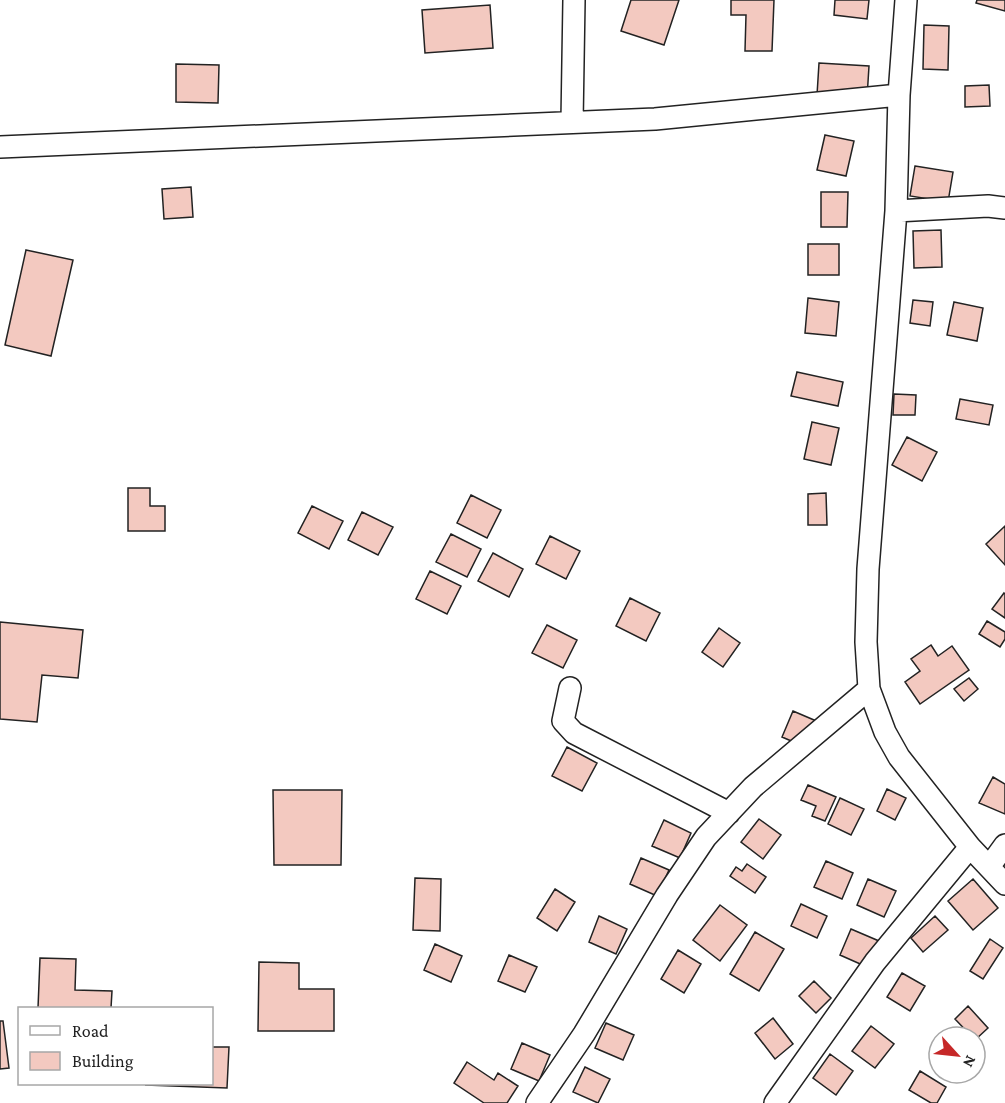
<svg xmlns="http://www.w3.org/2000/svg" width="1005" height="1103" font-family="'Crimson Pro',serif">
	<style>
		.building { fill: #f3c9c0; stroke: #222; stroke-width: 1.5 }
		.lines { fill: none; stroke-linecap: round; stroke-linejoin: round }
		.minor-casing { stroke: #222; stroke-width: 24 }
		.minor { stroke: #fff; stroke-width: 21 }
	</style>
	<rect width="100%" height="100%" fill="#fff"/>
	<path class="building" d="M 631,0 L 679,0 L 664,45 L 621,31 Z
		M 731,0 L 774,0 L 772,51 L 745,51 L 746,15 L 731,15 Z
		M 835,0 L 869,0 L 867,19 L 834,15 Z
		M 977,0 L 1005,0 L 1005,11 L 976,3 Z
		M 490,5 L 493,48 L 425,53 L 422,10 Z
		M 924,25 L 949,26 L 948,70 L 923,69 Z
		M 819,63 L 869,66 L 867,98 L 817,95 Z
		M 176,64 L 219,65 L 218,103 L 176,102 Z
		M 989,85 L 990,106 L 965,107 L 965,86 Z
		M 825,135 L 854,141 L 846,176 L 817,170 Z
		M 915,166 L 953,172 L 948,202 L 910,196 Z
		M 191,187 L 193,217 L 164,219 L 162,189 Z
		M 821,192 L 848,192 L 847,227 L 821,227 Z
		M 941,230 L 942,267 L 914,268 L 913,231 Z
		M 808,244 L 839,244 L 839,275 L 808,275 Z
		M 26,250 L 73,260 L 51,356 L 5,345 Z
		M 808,298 L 839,302 L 836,336 L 805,333 Z
		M 913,300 L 933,302 L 930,326 L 910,323 Z
		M 954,302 L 983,308 L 977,341 L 947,335 Z
		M 797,372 L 843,382 L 838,406 L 791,396 Z
		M 894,394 L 916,395 L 915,415 L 893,415 Z
		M 960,399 L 993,405 L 989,425 L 956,419 Z
		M 812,422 L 839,428 L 831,465 L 804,459 Z
		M 907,437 L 937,452 L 922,481 L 892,465 Z
		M 128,488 L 150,488 L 150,506 L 165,506 L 165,531 L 128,531 Z
		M 826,493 L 827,525 L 808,525 L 808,494 Z
		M 471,495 L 501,510 L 487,538 L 457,523 Z
		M 312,506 L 343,521 L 329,549 L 298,533 Z
		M 362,512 L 393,527 L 378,555 L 348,540 Z
		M 1005,526 L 1005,565 L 986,544 Z
		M 451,534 L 481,549 L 467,577 L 436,562 Z
		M 550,536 L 580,551 L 566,579 L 536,564 Z
		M 493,553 L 523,569 L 509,597 L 478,581 Z
		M 430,571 L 461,586 L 447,614 L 416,599 Z
		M 1004,593 L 1005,594 L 1005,618 L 992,609 Z
		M 630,598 L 660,613 L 646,641 L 616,626 Z
		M 987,621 L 1005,632 L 1005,639 L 1000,647 L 979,634 Z
		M 0,622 L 83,630 L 78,678 L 42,675 L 37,722 L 0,719 Z
		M 547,625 L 577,640 L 563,668 L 532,653 Z
		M 719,628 L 740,643 L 723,667 L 702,652 Z
		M 931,645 L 938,656 L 952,646 L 969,670 L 920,704 L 905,682 L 920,671 L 911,659 Z
		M 969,678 L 978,689 L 964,701 L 954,689 Z
		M 793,711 L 821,723 L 810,749 L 782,737 Z
		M 567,747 L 597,763 L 582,791 L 552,776 Z
		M 993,777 L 1005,784 L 1005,814 L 979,803 Z
		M 808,785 L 836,797 L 825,821 L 812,816 L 816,806 L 801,800 Z
		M 887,789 L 906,798 L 895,820 L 877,811 Z
		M 273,790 L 342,790 L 341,865 L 274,865 Z
		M 840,798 L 864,809 L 851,835 L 828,824 Z
		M 759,819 L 781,835 L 763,859 L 741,842 Z
		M 664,820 L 691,833 L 680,858 L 652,846 Z
		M 641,858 L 669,870 L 657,896 L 630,884 Z
		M 826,861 L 853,873 L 842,899 L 814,887 Z
		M 747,864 L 766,877 L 755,893 L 730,876 L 736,867 L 742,871 Z
		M 415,878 L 441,879 L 440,931 L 413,930 Z
		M 868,879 L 896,891 L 884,917 L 857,905 Z
		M 973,879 L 998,908 L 973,930 L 948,901 Z
		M 555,889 L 575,902 L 557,931 L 537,918 Z
		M 801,904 L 827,916 L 817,938 L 791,926 Z
		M 720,905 L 747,925 L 720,961 L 693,940 Z
		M 599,916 L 627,929 L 616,954 L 589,942 Z
		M 935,916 L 948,930 L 923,952 L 911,938 Z
		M 851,929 L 879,941 L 867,967 L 840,955 Z
		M 755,932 L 784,949 L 759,991 L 730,974 Z
		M 990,939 L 1003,948 L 983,979 L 970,971 Z
		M 435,944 L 462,956 L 451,982 L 424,970 Z
		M 678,950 L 701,964 L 684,993 L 661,979 Z
		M 509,955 L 537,967 L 525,992 L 498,981 Z
		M 40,958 L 76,959 L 75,990 L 112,991 L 111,1008 L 38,1008 Z
		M 259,962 L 299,963 L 299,989 L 334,989 L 334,1031 L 258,1031 Z
		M 902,973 L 925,986 L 910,1011 L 887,997 Z
		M 814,981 L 831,998 L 816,1013 L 799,996 Z
		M 968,1006 L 988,1028 L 975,1040 L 955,1019 Z
		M 773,1018 L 793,1044 L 775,1059 L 755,1033 Z
		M 0,1021 L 3,1021 L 9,1068 L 0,1069 Z
		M 606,1023 L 634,1035 L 623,1060 L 595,1048 Z
		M 871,1026 L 894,1044 L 875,1068 L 852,1051 Z
		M 522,1043 L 550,1055 L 539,1081 L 511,1069 Z
		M 212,1047 L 229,1047 L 227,1088 L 145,1085 L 212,1084 Z
		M 830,1054 L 853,1071 L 836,1095 L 813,1078 Z
		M 467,1062 L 494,1080 L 498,1073 L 518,1086 L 507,1103 L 484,1103 L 454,1083 Z
		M 585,1067 L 610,1079 L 598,1103 L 573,1092 Z
		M 920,1071 L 946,1087 L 937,1103 L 931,1103 L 909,1090 Z"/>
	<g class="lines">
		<g class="minor-casing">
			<path id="minor" d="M 906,0 L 899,95 L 896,211 L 868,569 L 866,642 L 869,689 L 885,732 L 899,757 L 970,847 L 1005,884
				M 572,122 L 574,0
				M 0,147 L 655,119 L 899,95
				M 896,211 L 988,206 L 1005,208
				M 570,688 L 563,721 L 574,733 L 729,813
				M 989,867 L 1005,845
				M 537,1103 L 584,1034 L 667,895 L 706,837 L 753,787 L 869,689
				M 775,1103 L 875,962 L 970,847"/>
		</g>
		<use href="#minor" class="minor"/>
	</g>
	<rect x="18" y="1007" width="195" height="78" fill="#ffffff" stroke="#a7a7a7" stroke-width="1.5"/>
	<rect x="30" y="1026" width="30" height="9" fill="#ffffff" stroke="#a7a7a7" stroke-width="1.5"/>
	<text x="72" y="1037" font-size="18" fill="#222222">Road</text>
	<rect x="30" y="1052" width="30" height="18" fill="#f3c9c0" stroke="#a7a7a7" stroke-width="1.5"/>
	<text x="72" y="1067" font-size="18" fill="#222222">Building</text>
	<g transform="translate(957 1055) rotate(117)"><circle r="28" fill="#ffffff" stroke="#a7a7a7" stroke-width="1.5"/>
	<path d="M0-4.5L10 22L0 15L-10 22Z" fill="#c62828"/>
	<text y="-9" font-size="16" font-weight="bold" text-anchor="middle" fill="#222222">N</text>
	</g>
</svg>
